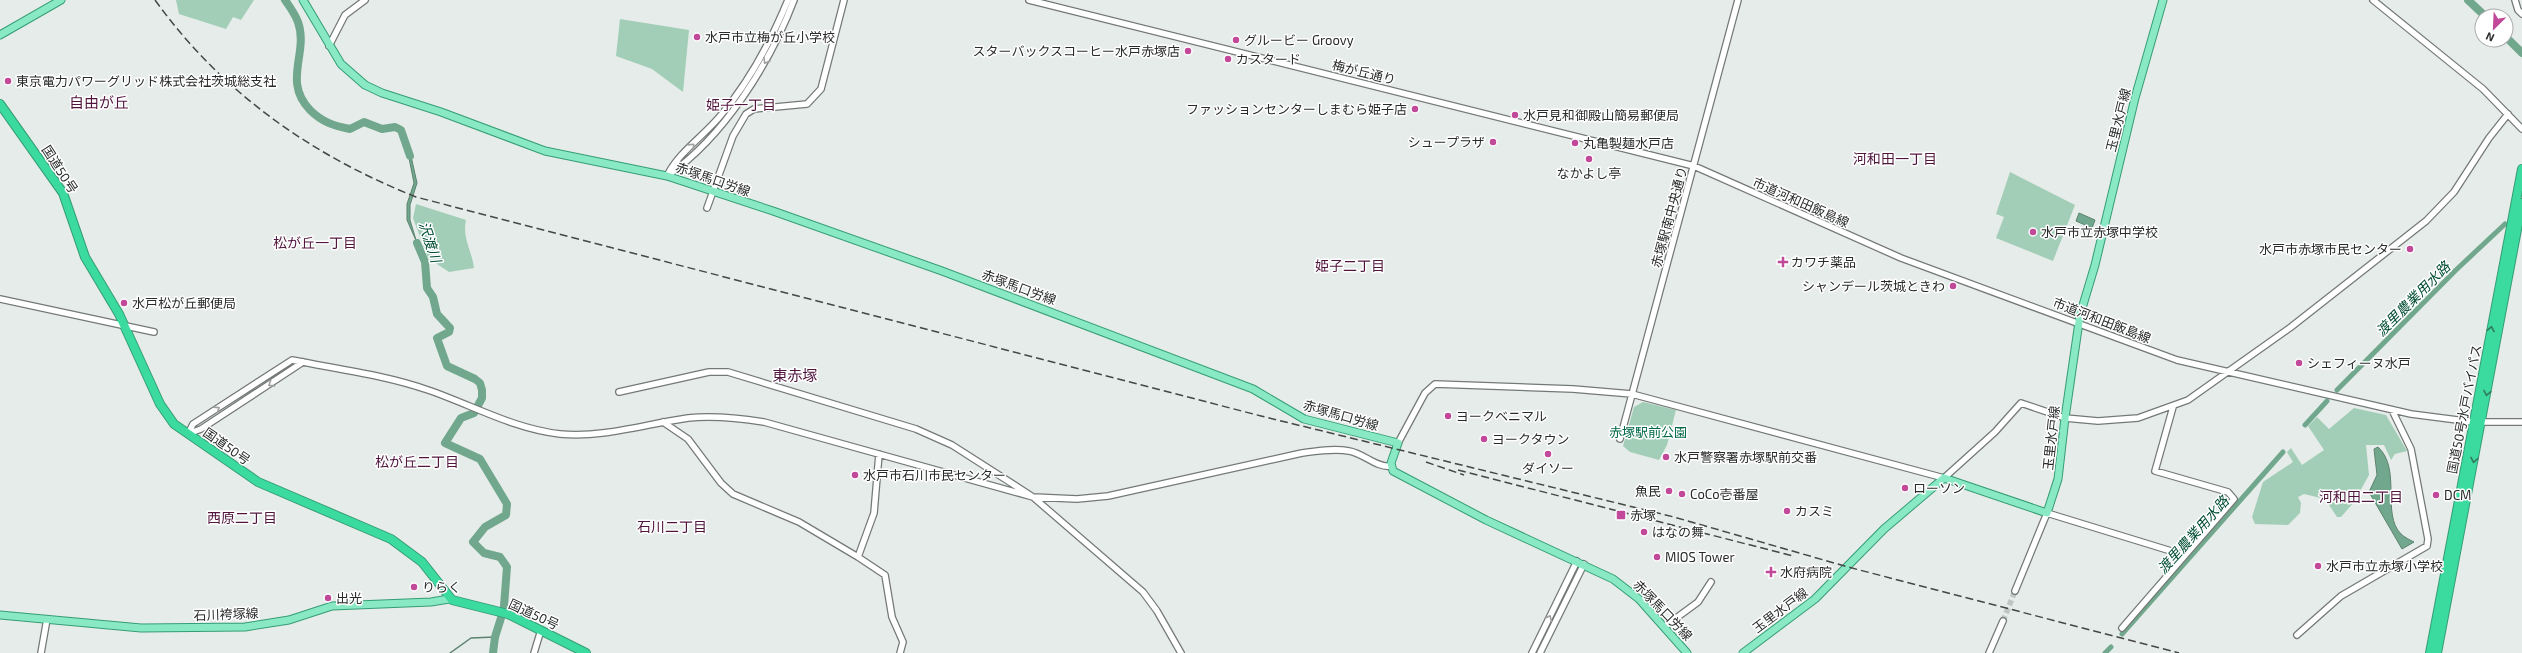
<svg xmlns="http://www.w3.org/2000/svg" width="2522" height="653" font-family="'Exo 2','Noto Sans JP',sans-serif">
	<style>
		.green { fill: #a2ceb8 }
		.water { fill: #71a88d; stroke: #5b826f }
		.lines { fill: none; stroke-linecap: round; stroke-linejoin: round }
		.stream { stroke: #5b826f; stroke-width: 1.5 }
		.canal { stroke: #71a88d; stroke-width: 5 }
		.river { stroke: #71a88d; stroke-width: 8 }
		.minor-tunnel { stroke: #c0c5c3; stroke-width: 5.5; stroke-dasharray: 5.5 3; stroke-linecap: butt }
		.minor-casing { stroke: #747976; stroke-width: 8 }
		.major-casing { stroke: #359d76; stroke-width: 9 }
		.highway-casing { stroke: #359d76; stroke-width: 10 }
		.minor { stroke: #fff; stroke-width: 5.5 }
		.major { stroke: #89e9c5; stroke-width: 7 }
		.highway { stroke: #3bdb9f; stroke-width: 8 }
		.rail { stroke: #454746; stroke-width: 1.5; stroke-dasharray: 8 4; stroke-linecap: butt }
		.oneway { stroke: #9fa09f }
		.oneway2 { stroke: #317a5f }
		.poi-dot { fill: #c2489a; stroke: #fff; stroke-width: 1.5 }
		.labels { text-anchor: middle; stroke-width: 3; stroke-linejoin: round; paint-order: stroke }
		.poi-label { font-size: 13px; fill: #292b2a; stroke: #fff; text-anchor: start }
		.street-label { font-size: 13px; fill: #292b2a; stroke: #fff }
		.park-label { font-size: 13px; fill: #006847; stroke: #fff }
		.neighbourhood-label { font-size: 14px; fill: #50153d; stroke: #fff }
		.water-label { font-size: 14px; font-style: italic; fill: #014d33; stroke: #fff }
		.quarter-label { font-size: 15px; fill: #50153d; stroke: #fff }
	</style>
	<rect width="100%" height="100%" fill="#e6ece9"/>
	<path class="green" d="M 176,0 L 254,0 L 241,20 L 233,17 L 226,29 L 179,14 Z
		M 620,19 L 689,30 L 683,92 L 652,69 L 616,56 Z
		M 2010,172 L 2075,205 L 2053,261 L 1996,238 L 2004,217 L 1996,214 Z
		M 416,204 L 466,220 C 462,238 472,251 474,268 L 449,272 L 428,258 L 413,218 Z
		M 1643,402 L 1676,410 L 1667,445 L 1659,460 L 1630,452 L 1623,446 L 1634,407 Z
		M 2354,408 L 2386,415 L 2407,451 L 2395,454 L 2391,460 L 2384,445 L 2366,445 L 2369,475 L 2354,502 L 2341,517 L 2337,517 L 2325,499 L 2304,494 L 2298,497 L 2301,503 L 2300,513 L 2288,525 L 2255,524 L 2252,517 L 2263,482 L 2293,462 L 2287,452 L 2291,448 L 2302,465 L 2324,450 L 2308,426 L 2317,417 L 2329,429 Z"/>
	<path class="water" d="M 409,147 L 417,183 L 410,205 L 410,220 L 416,240 L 423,251 L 421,252 L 407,220 L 407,204 L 414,183 L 407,148 Z
		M 2079,213 L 2095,220 L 2092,228 L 2076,221 Z
		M 2378,447 C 2402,469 2381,514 2401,534 C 2404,537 2410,540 2414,542 L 2402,549 L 2369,492 L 2377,475 L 2374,449 Z"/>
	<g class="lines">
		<path class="stream" d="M 450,653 L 471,638 L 495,637"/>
		<path class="canal" d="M 2337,390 L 2456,270 L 2505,224
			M 2305,425 L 2327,401
			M 2122,634 L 2283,452
			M 2105,653 L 2111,647"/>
		<path class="river" d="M 285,0 C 290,7 295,14 298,22 C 309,53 282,81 310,110 C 322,122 334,126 350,129 L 364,122 L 382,129 L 395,127 L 401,130 L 410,156
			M 2468,0 L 2485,16
			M 2506,37 L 2522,53
			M 417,243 L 425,262 L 427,288 L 433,297 L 437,314 L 450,328 L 449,332 L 437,338 L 447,366 L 475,379 L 480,383 L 482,390 L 482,398 L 474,413 L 461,418 L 445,443 L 480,459 L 507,504 L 506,515 L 485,527 L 473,542 L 484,553 L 500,557 L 507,567 L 504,606
			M 493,653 L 495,637 L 501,618"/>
		<path class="minor-tunnel" d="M 2003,621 L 2015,591"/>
		<g class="minor-casing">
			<path id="minor" d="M 1029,0 L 1694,166 L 1901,258 L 2177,360 L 2411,414 L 2473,422 L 2522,422
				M 2373,0 L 2483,89 L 2522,129
				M 2515,0 L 2518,10 L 2522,14
				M 329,46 L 345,15 L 365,0
				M 668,174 C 680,151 705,135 721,115 C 750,81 771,41 788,0
				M 667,176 C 724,137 770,63 794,0
				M 707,208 L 733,136 L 746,114 L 754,109 L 807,104 L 821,89 L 844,0
				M 0,299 L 154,332
				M 619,392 L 709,372 L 728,372 L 916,429 L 952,445 L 1033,497 L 1143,592 L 1157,611 L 1181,653
				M 663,422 L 688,439 L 721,483 L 733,494 L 799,522 L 858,557
				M 188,434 L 193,424 L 292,360 C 337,369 385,375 428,390 C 472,405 514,429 560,434 C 604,438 645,424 688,418 C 713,415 739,418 764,422 L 1033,497 L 1077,499 L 1108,496 L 1302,453 C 1317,451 1334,448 1349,451 C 1363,453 1377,468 1390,466
				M 188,434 L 201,429 L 303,362
				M 1620,439 L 1738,0
				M 1398,443 L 1425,393 L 1435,384 L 1573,389 L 1632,394 L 1944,478 L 1995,432 L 2021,403 L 2065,418 L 2098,421 L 2138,418 L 2188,400 L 2291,327 L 2426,221 L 2454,192 L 2489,138 L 2508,114
				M 879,454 L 874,513 L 858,557 L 885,575 L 892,617 L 903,642 L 900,653
				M 2015,591 L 2047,513 L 2184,555
				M 1664,627 L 1698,602 L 1711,582
				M 2122,628 L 2234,499 L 2228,492 L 2155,471 L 2173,407
				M 2297,635 L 2341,596 L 2427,546 L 2428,539 L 2411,449 L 2392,410
				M 41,653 L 47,619
				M 534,653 L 541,630
				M 1532,653 L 1577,561
				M 1540,653 L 1584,564
				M 1989,653 L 2003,621"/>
		</g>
		<g class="major-casing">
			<path id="major" d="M 303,0 L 341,64 L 365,85 L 382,93 L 441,112 L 545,151 L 667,176 L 773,211 L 942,271 L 1253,389 L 1304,419 L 1398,443 L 1391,463 L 1393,471 L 1486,520 L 1613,579 L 1639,599 L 1687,653
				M 0,35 L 61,0
				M 0,615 L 141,628 L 245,627 L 289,620 L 332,606 L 431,602 L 449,599
				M 1743,653 L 1815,599 L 1884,529 L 1944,478 L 2047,513 L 2058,479 L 2065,418 L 2080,315 L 2095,265 L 2135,98 L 2163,0"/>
		</g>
		<g class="highway-casing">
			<path id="highway" d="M 0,104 L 63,193 L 85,257 L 119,314 L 160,404 L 174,424 L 258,482 L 391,539 L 422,562 L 452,600 L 508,614 L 586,653
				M 2430,653 L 2522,169
				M 2437,653 L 2522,203"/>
		</g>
		<use href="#minor" class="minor"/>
		<use href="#major" class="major"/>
		<use href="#highway" class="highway"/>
		<path class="rail" d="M 155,0 C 222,93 311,155 416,197 L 1261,416 L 1674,517 L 1848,567 L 2179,653
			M 1426,462 L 1464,475
			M 1458,470 L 1793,556"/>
	</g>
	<defs><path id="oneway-chevron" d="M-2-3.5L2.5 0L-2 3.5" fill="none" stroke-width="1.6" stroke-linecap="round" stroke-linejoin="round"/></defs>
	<g class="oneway">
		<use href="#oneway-chevron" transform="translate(766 61) rotate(120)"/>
		<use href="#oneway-chevron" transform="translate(692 146) rotate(-44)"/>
		<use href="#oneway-chevron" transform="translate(271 384) rotate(147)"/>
		<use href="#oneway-chevron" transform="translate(217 409) rotate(-33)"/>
		<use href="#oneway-chevron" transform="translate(1549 618) rotate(-64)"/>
	</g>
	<g class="oneway2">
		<use href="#oneway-chevron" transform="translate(2491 329) rotate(-79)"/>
		<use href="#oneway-chevron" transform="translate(2487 393) rotate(101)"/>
		<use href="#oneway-chevron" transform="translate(2474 460) rotate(101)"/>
	</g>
	<g class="poi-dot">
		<circle cx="697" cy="37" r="4"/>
		<circle cx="1236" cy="40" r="4"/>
		<circle cx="1188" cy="51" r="4"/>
		<circle cx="1228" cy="59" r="4"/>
		<circle cx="8" cy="81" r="4"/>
		<circle cx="1415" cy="109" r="4"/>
		<circle cx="1515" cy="115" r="4"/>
		<circle cx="1493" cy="142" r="4"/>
		<circle cx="1575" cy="143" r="4"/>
		<circle cx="1589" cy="159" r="4"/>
		<circle cx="2033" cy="232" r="4"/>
		<circle cx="2410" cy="249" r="4"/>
		<path d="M1781 256h4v4h4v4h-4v4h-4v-4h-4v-4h4z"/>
		<circle cx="1953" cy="286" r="4"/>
		<circle cx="124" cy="303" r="4"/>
		<circle cx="2299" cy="363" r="4"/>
		<circle cx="1448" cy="416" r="4"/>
		<circle cx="1484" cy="439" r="4"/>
		<circle cx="1548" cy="454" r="4"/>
		<circle cx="1666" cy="457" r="4"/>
		<circle cx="855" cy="475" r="4"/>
		<circle cx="1905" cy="488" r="4"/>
		<circle cx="1669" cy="491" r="4"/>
		<circle cx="1682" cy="494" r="4"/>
		<circle cx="2436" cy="495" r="4"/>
		<circle cx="1787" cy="511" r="4"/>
		<rect x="1616" y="510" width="10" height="10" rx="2"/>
		<circle cx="1644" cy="532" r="4"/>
		<circle cx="1657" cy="557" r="4"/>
		<circle cx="2318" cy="566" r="4"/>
		<path d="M1769 566h4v4h4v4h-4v4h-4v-4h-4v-4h4z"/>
		<circle cx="414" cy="587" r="4"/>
		<circle cx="328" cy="598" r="4"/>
	</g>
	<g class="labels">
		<g class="poi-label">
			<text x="705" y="42">水戸市立梅が丘小学校</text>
			<text x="1244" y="45">グルービー Groovy</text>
			<text x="1180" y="56" text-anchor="end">スターバックスコーヒー水戸赤塚店</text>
			<text x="1236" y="64">カスタード</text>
			<text x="16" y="86">東京電力パワーグリッド株式会社茨城総支社</text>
			<text x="1407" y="114" text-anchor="end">ファッションセンターしまむら姫子店</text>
			<text x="1523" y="120">水戸見和御殿山簡易郵便局</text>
			<text x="1485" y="147" text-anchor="end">シュープラザ</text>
			<text x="1583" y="148">丸亀製麺水戸店</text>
			<text x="1589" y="178" text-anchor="middle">なかよし亭</text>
			<text x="2041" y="237">水戸市立赤塚中学校</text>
			<text x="2402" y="254" text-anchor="end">水戸市赤塚市民センター</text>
			<text x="1791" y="267">カワチ薬品</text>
			<text x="1945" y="291" text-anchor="end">シャンデール茨城ときわ</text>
			<text x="132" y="308">水戸松が丘郵便局</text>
			<text x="2307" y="368">シェフィーヌ水戸</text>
			<text x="1456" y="421">ヨークベニマル</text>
			<text x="1492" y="444">ヨークタウン</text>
			<text x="1674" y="462">水戸警察署赤塚駅前交番</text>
			<text x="1548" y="473" text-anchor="middle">ダイソー</text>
			<text x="863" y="480">水戸市石川市民センター</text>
			<text x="1913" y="493">ローソン</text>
			<text x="1661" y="496" text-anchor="end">魚民</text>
			<text x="1690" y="499">CoCo壱番屋</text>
			<text x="2444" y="500">DCM</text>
			<text x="1795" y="516">カスミ</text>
			<text x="1630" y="520">赤塚</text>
			<text x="1652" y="537">はなの舞</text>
			<text x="1665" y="562">MIOS Tower</text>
			<text x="2326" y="571">水戸市立赤塚小学校</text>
			<text x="1780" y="577">水府病院</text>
			<text x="422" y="592">りらく</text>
			<text x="336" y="603">出光</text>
		</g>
		<g class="street-label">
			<text transform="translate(1364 72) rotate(14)" y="5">梅が丘通り</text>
			<text transform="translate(2118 120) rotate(-76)" y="5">玉里水戸線</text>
			<text transform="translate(60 169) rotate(57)" y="5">国道50号</text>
			<text transform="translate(713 179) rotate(19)" y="5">赤塚馬口労線</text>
			<text transform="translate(1801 202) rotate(24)" y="5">市道河和田飯島線</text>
			<text transform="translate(1669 217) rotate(-75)" y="5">赤塚駅南中央通り</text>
			<text transform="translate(1019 287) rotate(20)" y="5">赤塚馬口労線</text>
			<text transform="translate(2102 320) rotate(21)" y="5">市道河和田飯島線</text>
			<text transform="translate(2464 409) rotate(-79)" y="5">国道50号水戸バイパス</text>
			<text transform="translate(1341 415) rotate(16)" y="5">赤塚馬口労線</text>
			<text transform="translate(2051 438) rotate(-84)" y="5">玉里水戸線</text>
			<text transform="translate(227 446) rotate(35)" y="5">国道50号</text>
			<text transform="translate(1663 610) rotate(46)" y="5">赤塚馬口労線</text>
			<text transform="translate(1780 610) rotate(-37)" y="5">玉里水戸線</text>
			<text transform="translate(226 614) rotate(-2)" y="5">石川袴塚線</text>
			<text transform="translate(534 614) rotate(25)" y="5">国道50号</text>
		</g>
		<g class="park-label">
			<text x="1648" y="437">赤塚駅前公園</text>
		</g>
		<g class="neighbourhood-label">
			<text x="741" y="110">姫子一丁目</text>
			<text x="1895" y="164">河和田一丁目</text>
			<text x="315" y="248">松が丘一丁目</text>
			<text x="1350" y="271">姫子二丁目</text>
			<text x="417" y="467">松が丘二丁目</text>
			<text x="2361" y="502">河和田二丁目</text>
			<text x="242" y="523">西原二丁目</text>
			<text x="672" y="532">石川二丁目</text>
		</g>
		<g class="water-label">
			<text transform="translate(430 242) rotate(72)" y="5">沢渡川</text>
			<text transform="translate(2413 299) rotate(-45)" y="5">渡里農業用水路</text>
			<text transform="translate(2193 535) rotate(-48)" y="5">渡里農業用水路</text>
		</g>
		<g class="quarter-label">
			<text x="99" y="108">自由が丘</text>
			<text x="795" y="381">東赤塚</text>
		</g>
	</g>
	<g transform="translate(2494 28) rotate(204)"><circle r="19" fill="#ffffff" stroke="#a9aaaa"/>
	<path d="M0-3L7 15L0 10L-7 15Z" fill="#c2489a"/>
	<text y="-6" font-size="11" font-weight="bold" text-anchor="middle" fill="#292b2a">N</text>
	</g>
</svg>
